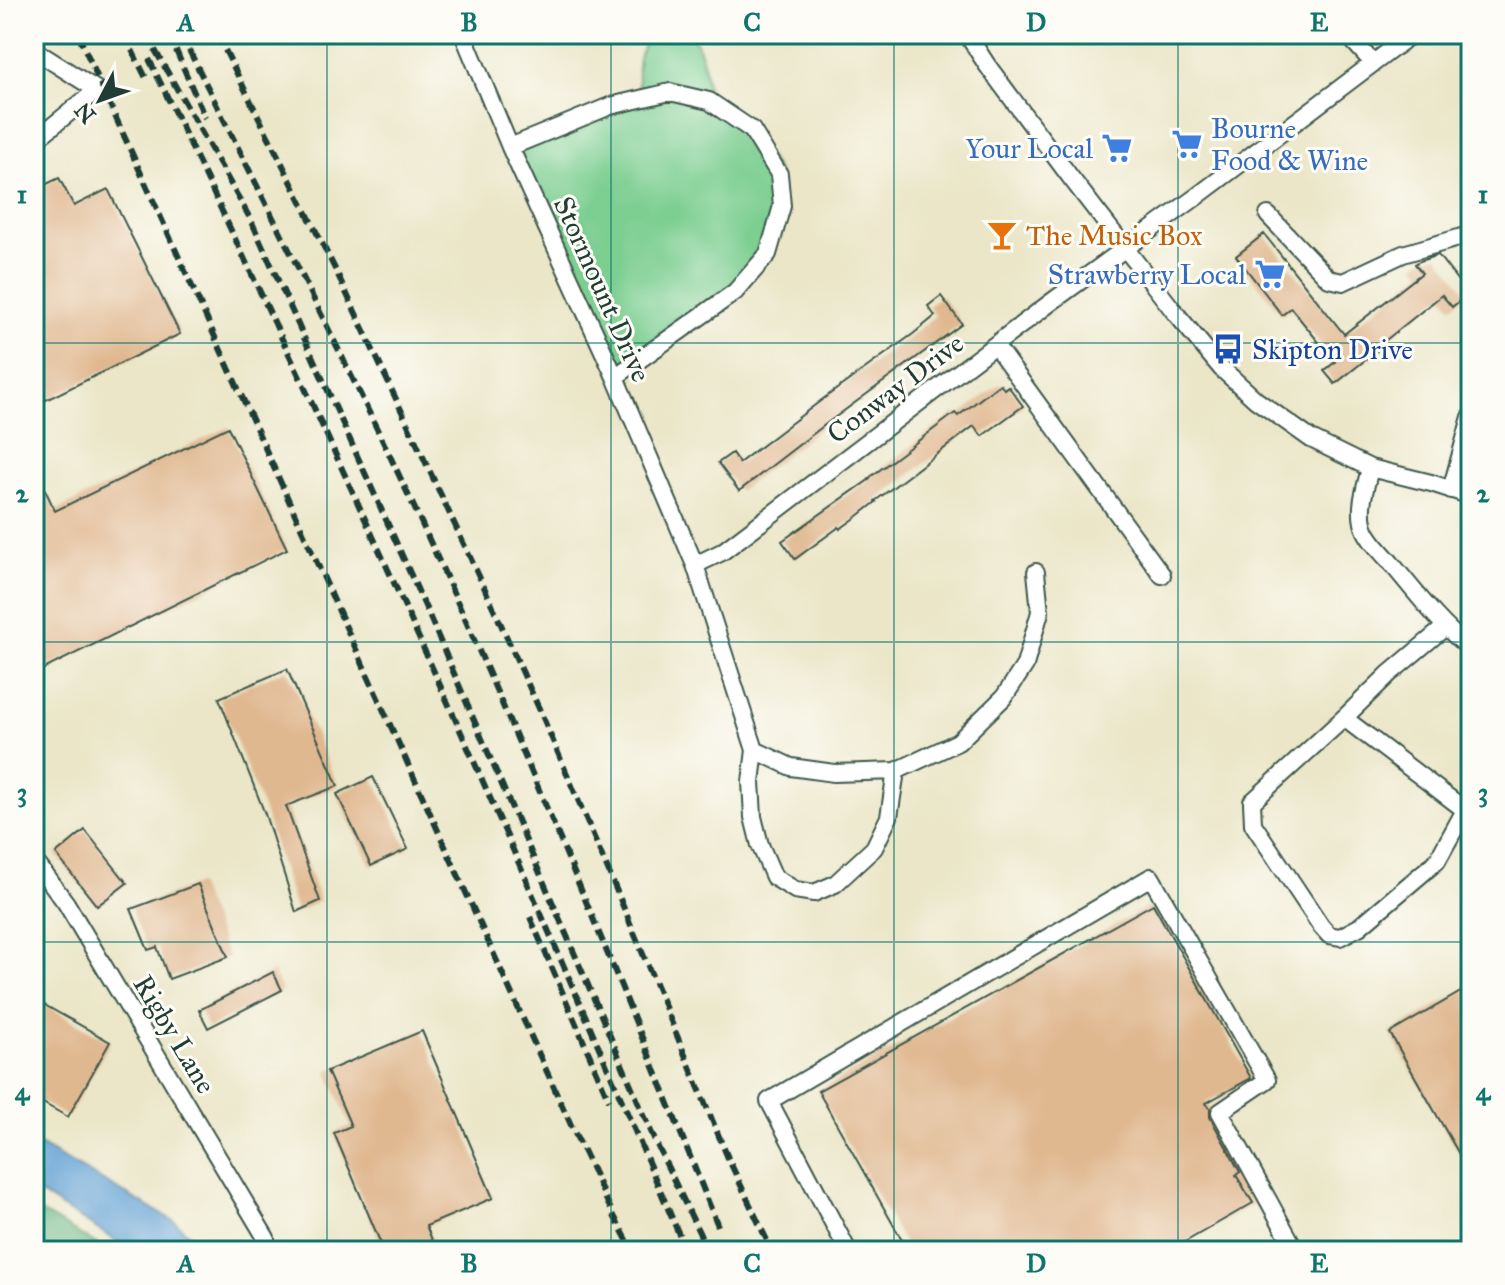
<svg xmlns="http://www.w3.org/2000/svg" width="1505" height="1285" font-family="'IM FELL Great Primer',serif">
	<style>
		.green { fill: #7bce91; stroke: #4d8662; stroke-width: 2 }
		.forest { fill: #64b17b; stroke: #427758; stroke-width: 2 }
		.water { fill: #63a1d4; stroke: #416f84; stroke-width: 2 }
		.building { fill: #e0b890 }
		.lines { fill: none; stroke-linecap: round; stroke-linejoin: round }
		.minor-casing { stroke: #3e564a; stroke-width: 20 }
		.minor { stroke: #fff; stroke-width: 16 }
		.rail { stroke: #1f3d34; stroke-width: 6; stroke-dasharray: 12 6; stroke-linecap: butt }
		.grid { fill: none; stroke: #0f766e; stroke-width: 2; stroke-opacity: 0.55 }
		.labels { text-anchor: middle; stroke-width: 6; stroke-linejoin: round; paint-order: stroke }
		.shop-label { font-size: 28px; fill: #366cbe; stroke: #fdfcf7; text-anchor: end }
		.food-label { font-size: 28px; fill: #c56008; stroke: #fdfcf7; text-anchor: start }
		.street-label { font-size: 28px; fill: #1f3d34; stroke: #fdfcf7 }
		.transit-label { font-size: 28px; fill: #164399; stroke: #fdfcf7; text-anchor: start }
		.neatline { fill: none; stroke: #0f766e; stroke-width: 3 }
		.grid-label { font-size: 26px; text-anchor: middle; font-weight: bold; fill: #0f766e }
	</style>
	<rect width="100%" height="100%" fill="#fdfcf7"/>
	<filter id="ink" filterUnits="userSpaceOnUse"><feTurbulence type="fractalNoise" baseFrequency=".0125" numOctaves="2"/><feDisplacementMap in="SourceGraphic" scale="16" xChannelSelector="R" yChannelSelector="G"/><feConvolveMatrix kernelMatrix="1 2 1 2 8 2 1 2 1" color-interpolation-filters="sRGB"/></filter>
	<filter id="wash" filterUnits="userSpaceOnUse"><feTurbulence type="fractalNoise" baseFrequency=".006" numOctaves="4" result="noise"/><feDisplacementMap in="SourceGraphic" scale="32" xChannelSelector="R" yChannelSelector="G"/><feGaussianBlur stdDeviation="1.8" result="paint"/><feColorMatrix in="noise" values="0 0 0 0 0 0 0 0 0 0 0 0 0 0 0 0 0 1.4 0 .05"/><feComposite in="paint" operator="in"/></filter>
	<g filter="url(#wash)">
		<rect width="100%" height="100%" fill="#ebe6c8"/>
		<path class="green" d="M 652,34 L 687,34 L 697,43 L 704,65 L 709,101 L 752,130 L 779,174 L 768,254 L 735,292 L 615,377 L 510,147 L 639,99 C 638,72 633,56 652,34 Z"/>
		<path class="forest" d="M 34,1208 L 109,1251 L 34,1251 Z"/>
		<path class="water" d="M 34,1142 L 174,1221 L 208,1251 L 133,1251 L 34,1190 Z"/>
		<g id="blocks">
			<path class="building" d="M 59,178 L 74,206 L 108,189 L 180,334 L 42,402 L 34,386 L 34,190 Z
				M 1264,234 L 1344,334 L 1422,273 L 1415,264 L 1420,261 L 1438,255 L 1468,294 L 1452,307 L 1442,295 L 1376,348 L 1378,350 L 1335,384 L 1324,371 L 1335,362 L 1291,308 L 1282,315 L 1236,256 Z
				M 941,296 L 962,324 L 826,424 L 739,491 L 718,463 L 732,453 L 739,463 L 823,399 L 913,334 L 935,316 L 928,306 Z
				M 1000,384 L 1004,389 L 1008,386 L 1023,406 L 982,436 L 974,426 L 875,501 L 876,502 L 858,516 L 840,529 L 839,527 L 795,559 L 782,541 L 870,479 L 869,478 L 955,413 L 958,416 Z
				M 228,427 L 287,549 L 34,674 L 34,466 L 55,511 Z
				M 287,669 L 338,786 L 286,806 L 320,901 L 296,912 L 265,814 L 219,698 Z
				M 373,777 L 408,849 L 371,866 L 337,794 Z
				M 85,830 L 127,883 L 97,906 L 56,854 Z
				M 198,884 L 228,957 L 169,979 L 157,947 L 148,950 L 131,909 Z
				M 1153,904 L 1251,1078 L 1206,1103 L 1210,1109 L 1210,1117 L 1240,1172 L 1236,1175 L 1253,1203 L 1169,1251 L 962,1251 L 958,1243 L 944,1251 L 908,1251 L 818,1091 Z
				M 273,972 L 282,990 L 208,1028 L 199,1010 Z
				M 1471,986 L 1471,1175 L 1390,1033 Z
				M 34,999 L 110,1042 L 68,1117 L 34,1098 Z
				M 422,1031 L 493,1198 L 426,1226 L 437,1251 L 384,1251 L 334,1133 L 351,1126 L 327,1071 Z"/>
		</g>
	</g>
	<g filter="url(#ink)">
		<use href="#blocks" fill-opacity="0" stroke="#3e564a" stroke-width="2"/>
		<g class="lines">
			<g class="minor-casing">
				<path id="minor" d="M 463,34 L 510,147 L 615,377 L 695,565 L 755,750 L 791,767 L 834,773 L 896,771 L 958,742 L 1004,697 L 1025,665 L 1040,612 L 1036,572
					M 967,34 L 987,65 L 1071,178 L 1173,310 L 1221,368 L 1256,400 L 1311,439 L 1370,468 L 1431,483 L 1471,496
					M 1347,34 L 1373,63
					M 34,50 L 97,90 L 34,141
					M 510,147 L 610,106 L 670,92 L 709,101 L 752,130 L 779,174 L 782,206 L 768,254 L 735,292 L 615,377
					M 1268,215 L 1329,279 L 1343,282 L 1403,254 L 1469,235 L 1471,237
					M 995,345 L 1162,575
					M 1370,468 C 1366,486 1359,505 1363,523 C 1366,538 1382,552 1391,563 C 1416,593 1440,625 1471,649
					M 1451,490 L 1471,417
					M 695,565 L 722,552 L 1050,303 L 1196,197 L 1412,34
					M 1445,627 L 1389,674 L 1344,718 L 1252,802 L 1253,824 L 1321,926 L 1329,935 L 1340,937 L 1359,927 L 1437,861 L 1465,810 L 1471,805
					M 1344,718 L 1465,810
					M 755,750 L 751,782 L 753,817 L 760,845 L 774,877 L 795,890 L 814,893 L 835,884 L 874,848 L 889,817 L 896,771
					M 34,860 L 66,903 L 266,1238
					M 848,1251 L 769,1101 L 1151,877 L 1267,1080 L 1220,1112 L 1296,1251"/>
			</g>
			<use href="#minor" class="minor"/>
			<path class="rail" d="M 78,34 L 571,1125 L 613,1214 L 633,1251
				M 124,34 L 147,80
				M 146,34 L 251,220 L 428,613 L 656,1143 L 708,1251
				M 169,34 L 205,118
				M 181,34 C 275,222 371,409 457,601 C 549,808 634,1016 718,1226
				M 217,34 L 337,273 L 484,587 L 541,713 L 610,875 L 728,1158 L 772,1251
				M 149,59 C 339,451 516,850 686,1251
				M 530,917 L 609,1100"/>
		</g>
	</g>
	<path class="grid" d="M 327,34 L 327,1251M 611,34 L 611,1251M 894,34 L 894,1251M 1178,34 L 1178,1251M 34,343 L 1471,343M 34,642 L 1471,642M 34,942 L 1471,942"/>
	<defs>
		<g id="supermarket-bare" transform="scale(2.4)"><path d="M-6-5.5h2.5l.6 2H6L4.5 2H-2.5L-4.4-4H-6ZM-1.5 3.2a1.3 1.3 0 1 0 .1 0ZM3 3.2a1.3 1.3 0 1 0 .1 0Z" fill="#3f7fe0" stroke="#fdfcf7" stroke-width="2.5" paint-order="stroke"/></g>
		<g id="bar-bare" transform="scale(2.4)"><path d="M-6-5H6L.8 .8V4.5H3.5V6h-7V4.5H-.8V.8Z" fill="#e8710a" stroke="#fdfcf7" stroke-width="2.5" paint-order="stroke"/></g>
		<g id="bus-bare" transform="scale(2.4)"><path d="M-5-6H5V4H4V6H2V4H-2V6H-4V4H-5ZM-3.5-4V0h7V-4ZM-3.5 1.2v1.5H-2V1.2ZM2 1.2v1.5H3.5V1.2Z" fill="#1a4fb4" stroke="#fdfcf7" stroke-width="2.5" paint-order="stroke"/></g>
	</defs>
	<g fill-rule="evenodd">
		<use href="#supermarket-bare" x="1187" y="144"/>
		<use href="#supermarket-bare" x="1117" y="148"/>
		<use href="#bar-bare" x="1002" y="235"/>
		<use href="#supermarket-bare" x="1270" y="274"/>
		<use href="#bus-bare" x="1228" y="349"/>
	</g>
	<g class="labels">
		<g class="shop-label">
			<text x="1211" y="138" text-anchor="start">Bourne<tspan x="1211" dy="32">Food &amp; Wine</tspan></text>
			<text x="1093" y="158">Your Local</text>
			<text x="1246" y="284">Strawberry Local</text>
		</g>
		<g class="food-label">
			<text x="1026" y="245">The Music Box</text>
		</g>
		<g class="street-label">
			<text transform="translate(603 289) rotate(66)" y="10">Stormount Drive</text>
			<text transform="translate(895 388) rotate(-37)" y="10">Conway Drive</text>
			<text transform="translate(175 1034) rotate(59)" y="10">Rigby Lane</text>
		</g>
		<g class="transit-label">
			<text x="1252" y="359">Skipton Drive</text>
		</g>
	</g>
	<rect width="1505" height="1285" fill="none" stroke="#fdfcf7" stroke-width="88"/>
	<g transform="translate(100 100) rotate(229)" stroke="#fdfcf7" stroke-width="6" paint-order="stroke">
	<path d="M0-6L14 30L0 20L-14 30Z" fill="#1f3d34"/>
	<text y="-12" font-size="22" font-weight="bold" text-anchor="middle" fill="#1f3d34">N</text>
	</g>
	<rect x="44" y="44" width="1417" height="1197" class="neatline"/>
	<g class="grid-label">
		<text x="186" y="31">A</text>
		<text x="469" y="31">B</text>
		<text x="752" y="31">C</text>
		<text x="1036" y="31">D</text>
		<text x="1319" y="31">E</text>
		<text x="22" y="203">1</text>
		<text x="1483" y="203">1</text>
		<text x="22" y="502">2</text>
		<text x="1483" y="502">2</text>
		<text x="22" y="801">3</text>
		<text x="1483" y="801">3</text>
		<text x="22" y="1100">4</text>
		<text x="1483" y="1100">4</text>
		<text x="186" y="1272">A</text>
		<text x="469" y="1272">B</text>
		<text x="752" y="1272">C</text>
		<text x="1036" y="1272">D</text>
		<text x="1319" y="1272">E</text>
	</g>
</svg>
